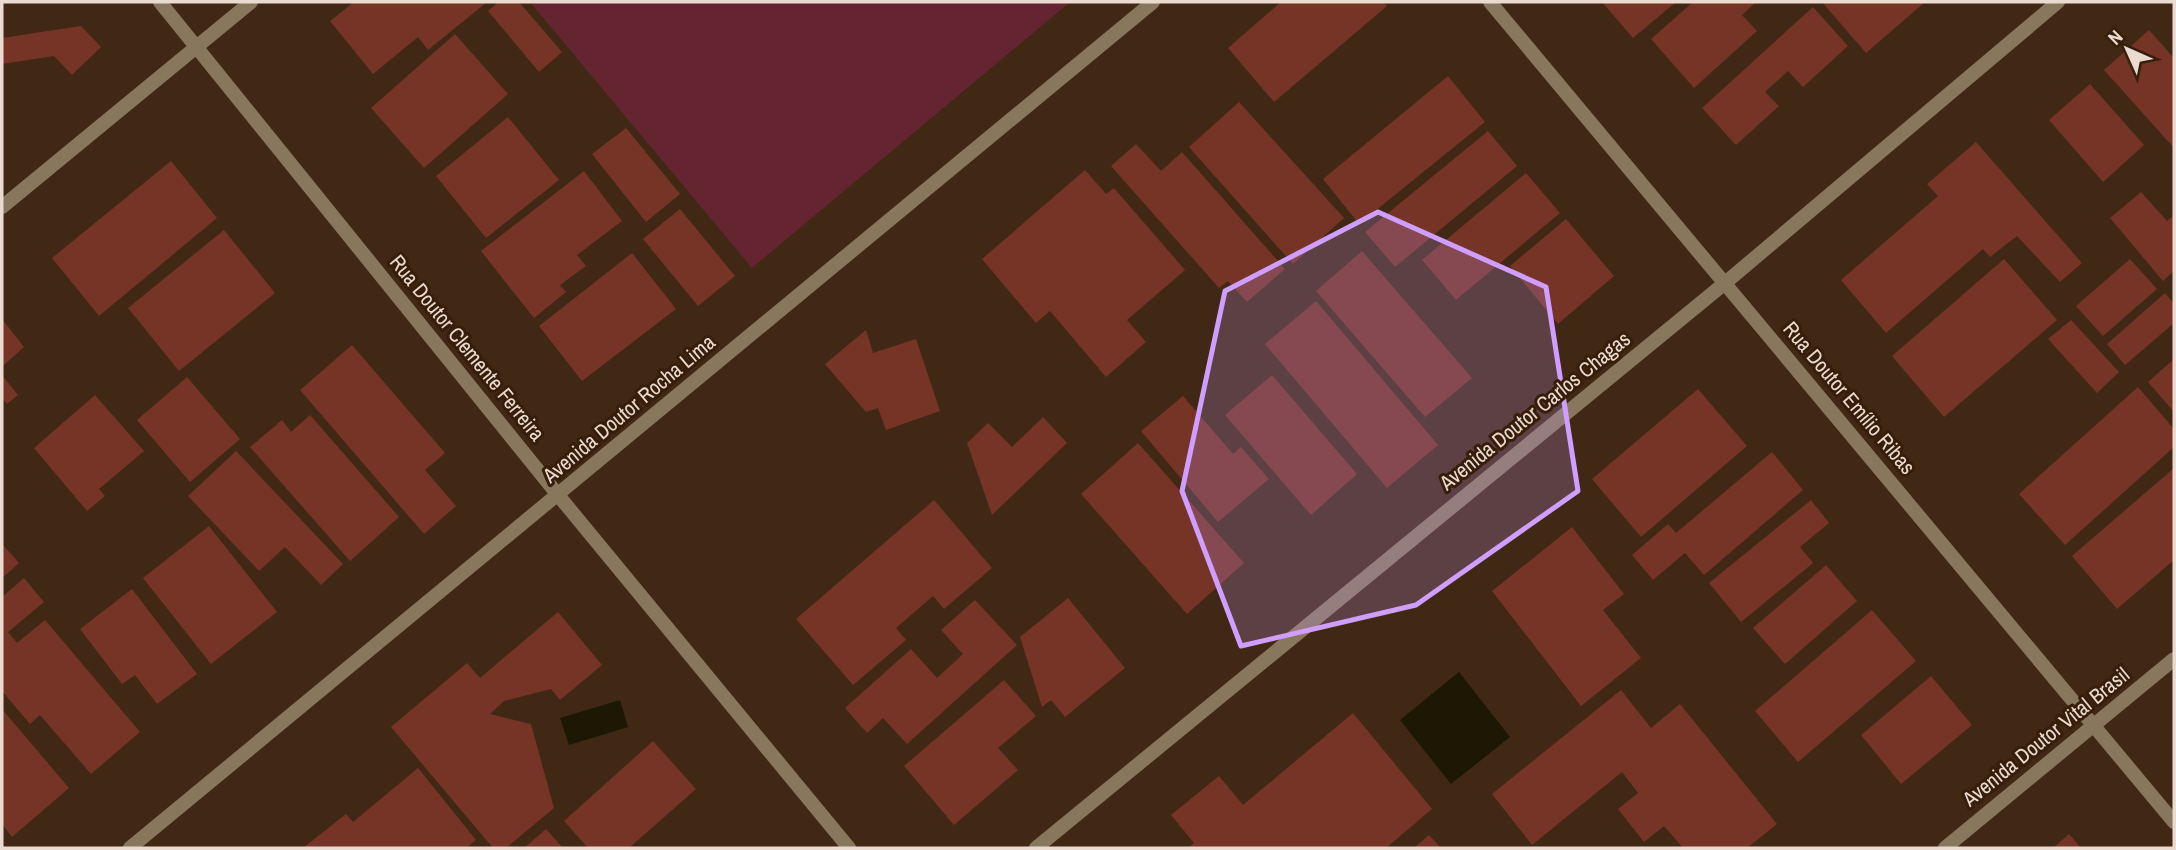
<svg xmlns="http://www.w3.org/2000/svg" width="2176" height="850" font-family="'Archivo Narrow',sans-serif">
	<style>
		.green { fill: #642530 }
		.water { fill: #1c1803 }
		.building { fill: #753426 }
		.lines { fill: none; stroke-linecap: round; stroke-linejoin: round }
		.minor { stroke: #88765d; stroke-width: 14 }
		.tertiary { stroke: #88765d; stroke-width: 14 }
		.marked { fill: #cf9eff; fill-opacity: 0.2; stroke: #cf9eff; stroke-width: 5; stroke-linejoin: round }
		.labels { text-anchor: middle; stroke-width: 6; stroke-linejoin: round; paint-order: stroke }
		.street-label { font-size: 21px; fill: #ebdacf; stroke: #371e0b }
	</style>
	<rect width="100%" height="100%" fill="#412815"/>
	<path class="green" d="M 530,2 L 1070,2 L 752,268 Z"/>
	<path class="water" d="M 1459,672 L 1510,737 L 1451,784 L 1400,720 Z
		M 620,700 L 628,727 L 569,745 L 560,718 Z"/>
	<path class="building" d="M 354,2 L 487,2 L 428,50 L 418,37 L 373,74 L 330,21 Z
		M 498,2 L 519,2 L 562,52 L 539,72 L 488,11 Z
		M 1281,2 L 1383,2 L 1387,6 L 1274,102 L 1228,48 Z
		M 1602,2 L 1676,2 L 1633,38 Z
		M 1693,2 L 1756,2 L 1742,15 L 1757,31 L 1694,88 L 1651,39 Z
		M 1822,2 L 1925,2 L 1866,53 Z
		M 1813,7 L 1848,46 L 1803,87 L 1788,71 L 1765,92 L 1779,106 L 1736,145 L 1702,108 Z
		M 81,26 L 101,47 L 72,75 L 54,56 L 2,64 L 2,38 Z
		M 2149,30 L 2174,58 L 2174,148 L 2104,70 Z
		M 455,34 L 508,94 L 424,168 L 371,108 Z
		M 1448,76 L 1485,122 L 1359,224 L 1323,179 Z
		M 2090,84 L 2144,145 L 2103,182 L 2049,120 Z
		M 1239,102 L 1344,218 L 1293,264 L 1189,147 Z
		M 508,117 L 559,180 L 486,238 L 436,176 Z
		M 626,128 L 680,194 L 646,222 L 592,154 Z
		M 1488,131 L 1517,166 L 1395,267 L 1365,232 Z
		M 1976,142 L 2082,263 L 2060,282 L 2017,236 L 1990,257 L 1983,249 L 1886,333 L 1841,280 L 1938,196 L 1927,184 Z
		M 1136,144 L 1161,171 L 1182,152 L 1285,269 L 1247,302 L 1228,281 L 1219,288 L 1111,166 Z
		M 171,161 L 217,218 L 99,316 L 52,258 Z
		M 1085,170 L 1106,194 L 1114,188 L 1185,270 L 1127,320 L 1146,342 L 1106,377 L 1050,311 L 1036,323 L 982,259 Z
		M 584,171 L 622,221 L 577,255 L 586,266 L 560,285 L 566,292 L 534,318 L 481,251 Z
		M 1526,173 L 1560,213 L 1456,300 L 1422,260 Z
		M 2141,192 L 2167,221 L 2174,215 L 2174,271 L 2163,281 L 2110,218 Z
		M 680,209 L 735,276 L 698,306 L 643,239 Z
		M 1566,219 L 1614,276 L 1558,324 L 1510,266 Z
		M 224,230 L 275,293 L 179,371 L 128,308 Z
		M 1362,251 L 1472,378 L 1425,417 L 1316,291 Z
		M 632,253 L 676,309 L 582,381 L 539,326 Z
		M 2004,259 L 2057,320 L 1944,417 L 1892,356 Z
		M 2130,259 L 2157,289 L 2103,336 L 2076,306 Z
		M 2165,293 L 2174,304 L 2174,323 L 2125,365 L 2107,344 Z
		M 1316,301 L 1438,445 L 1387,488 L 1265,344 Z
		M 2,319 L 24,347 L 2,367 Z
		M 2071,320 L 2119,372 L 2097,393 L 2048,339 Z
		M 866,330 L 873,353 L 916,339 L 940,411 L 886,430 L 878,408 L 866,412 L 825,364 Z
		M 352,345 L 445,453 L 425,470 L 456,506 L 424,534 L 300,390 Z
		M 2174,359 L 2174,412 L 2148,382 Z
		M 2,375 L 18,395 L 7,404 L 2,398 Z
		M 1272,375 L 1357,474 L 1311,515 L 1225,415 Z
		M 187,377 L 240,439 L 190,482 L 137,420 Z
		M 2138,387 L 2174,429 L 2174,447 L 2065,545 L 2019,494 Z
		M 1698,389 L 1747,446 L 1641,537 L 1592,479 Z
		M 95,395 L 144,451 L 99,489 L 105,496 L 87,511 L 34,448 Z
		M 1183,396 L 1233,454 L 1241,447 L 1269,479 L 1218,522 L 1141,431 Z
		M 310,415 L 399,517 L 350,561 L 250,447 L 282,420 L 291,432 Z
		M 1043,417 L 1067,443 L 992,515 L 967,443 L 988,423 L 1012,447 Z
		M 1138,443 L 1244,563 L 1187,614 L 1081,494 Z
		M 236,451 L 343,564 L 321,585 L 285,547 L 259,571 L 188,496 Z
		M 1772,452 L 1803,490 L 1704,575 L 1685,553 L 1653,580 L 1632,555 L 1668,524 L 1676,533 Z
		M 2174,468 L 2174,560 L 2117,609 L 2072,556 Z
		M 934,500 L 992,568 L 944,609 L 933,596 L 896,628 L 906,640 L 853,685 L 796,619 Z
		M 1811,500 L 1829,523 L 1800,547 L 1813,563 L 1741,622 L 1709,583 Z
		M 209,526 L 277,612 L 211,664 L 143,578 Z
		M 1572,527 L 1624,594 L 1603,610 L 1641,658 L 1581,706 L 1492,591 Z
		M 2,544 L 19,563 L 2,578 Z
		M 1826,565 L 1857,601 L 1785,664 L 1753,628 Z
		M 24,578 L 44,602 L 8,632 L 17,643 L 45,620 L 140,732 L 91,774 L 40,715 L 30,724 L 2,691 L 2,597 Z
		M 132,589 L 197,674 L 157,704 L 135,675 L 122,684 L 80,629 Z
		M 1068,598 L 1125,668 L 1065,717 L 1051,700 L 1042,707 L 1020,637 Z
		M 975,600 L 1017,645 L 907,744 L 883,718 L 867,733 L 845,708 L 911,649 L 937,678 L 963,654 L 941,630 Z
		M 1872,610 L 1916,661 L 1798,762 L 1755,711 Z
		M 558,612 L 602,665 L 560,700 L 551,689 L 504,701 L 490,714 L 531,724 L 554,808 L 506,848 L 493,848 L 391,727 L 467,663 L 480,678 Z
		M 1931,676 L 1972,725 L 1901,784 L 1861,735 Z
		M 1004,680 L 1036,716 L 998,748 L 1018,770 L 954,825 L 904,766 Z
		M 1621,690 L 1651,728 L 1680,704 L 1777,824 L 1747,848 L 1683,848 L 1664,826 L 1644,842 L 1618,809 L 1638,793 L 1622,772 L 1532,845 L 1492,794 Z
		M 2,709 L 69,788 L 12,837 L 2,824 Z
		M 1353,713 L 1432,809 L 1386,848 L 1188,848 L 1194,843 L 1171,815 L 1219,776 L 1243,805 Z
		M 653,741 L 696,789 L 629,848 L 588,848 L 564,821 Z
		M 418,768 L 476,840 L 466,848 L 303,848 L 346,814 L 353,822 Z
		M 546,829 L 563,848 L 524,848 Z
		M 2069,834 L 2081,848 L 2053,848 Z
		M 1429,835 L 1441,848 L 1414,848 Z"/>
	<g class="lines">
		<path class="minor" d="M 160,2 L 558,495 L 849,848
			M 130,848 L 1153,2
			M 1036,848 L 1725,283 L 2058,2
			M 1945,848 L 2174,659"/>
		<path class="tertiary" d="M 1490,2 L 2174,822
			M 2,207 L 251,2"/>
	</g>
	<path class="marked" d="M 1378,212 L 1546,287 L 1578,491 L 1416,605 L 1241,646 L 1182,491 L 1225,291 Z"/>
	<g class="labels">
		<g class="street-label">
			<text transform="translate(467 348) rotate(51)" y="7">Rua Doutor Clemente Ferreira</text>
			<text transform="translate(1849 398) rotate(50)" y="7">Rua Doutor Emílio Ribas</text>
			<text transform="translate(629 409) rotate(-40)" y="7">Avenida Doutor Rocha Lima</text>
			<text transform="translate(1535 411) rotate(-39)" y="7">Avenida Doutor Carlos Chagas</text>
			<text transform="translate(2046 737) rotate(-39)" y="7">Avenida Doutor Vital Brasil</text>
		</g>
	</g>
	<rect width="2176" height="850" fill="none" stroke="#ebdacf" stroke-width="7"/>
	<g transform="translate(2127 49) rotate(315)" stroke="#371e0b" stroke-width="5" paint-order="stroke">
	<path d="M0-5L12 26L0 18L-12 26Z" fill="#ebdacf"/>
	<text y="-10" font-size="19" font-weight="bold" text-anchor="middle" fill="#ebdacf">N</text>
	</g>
</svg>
